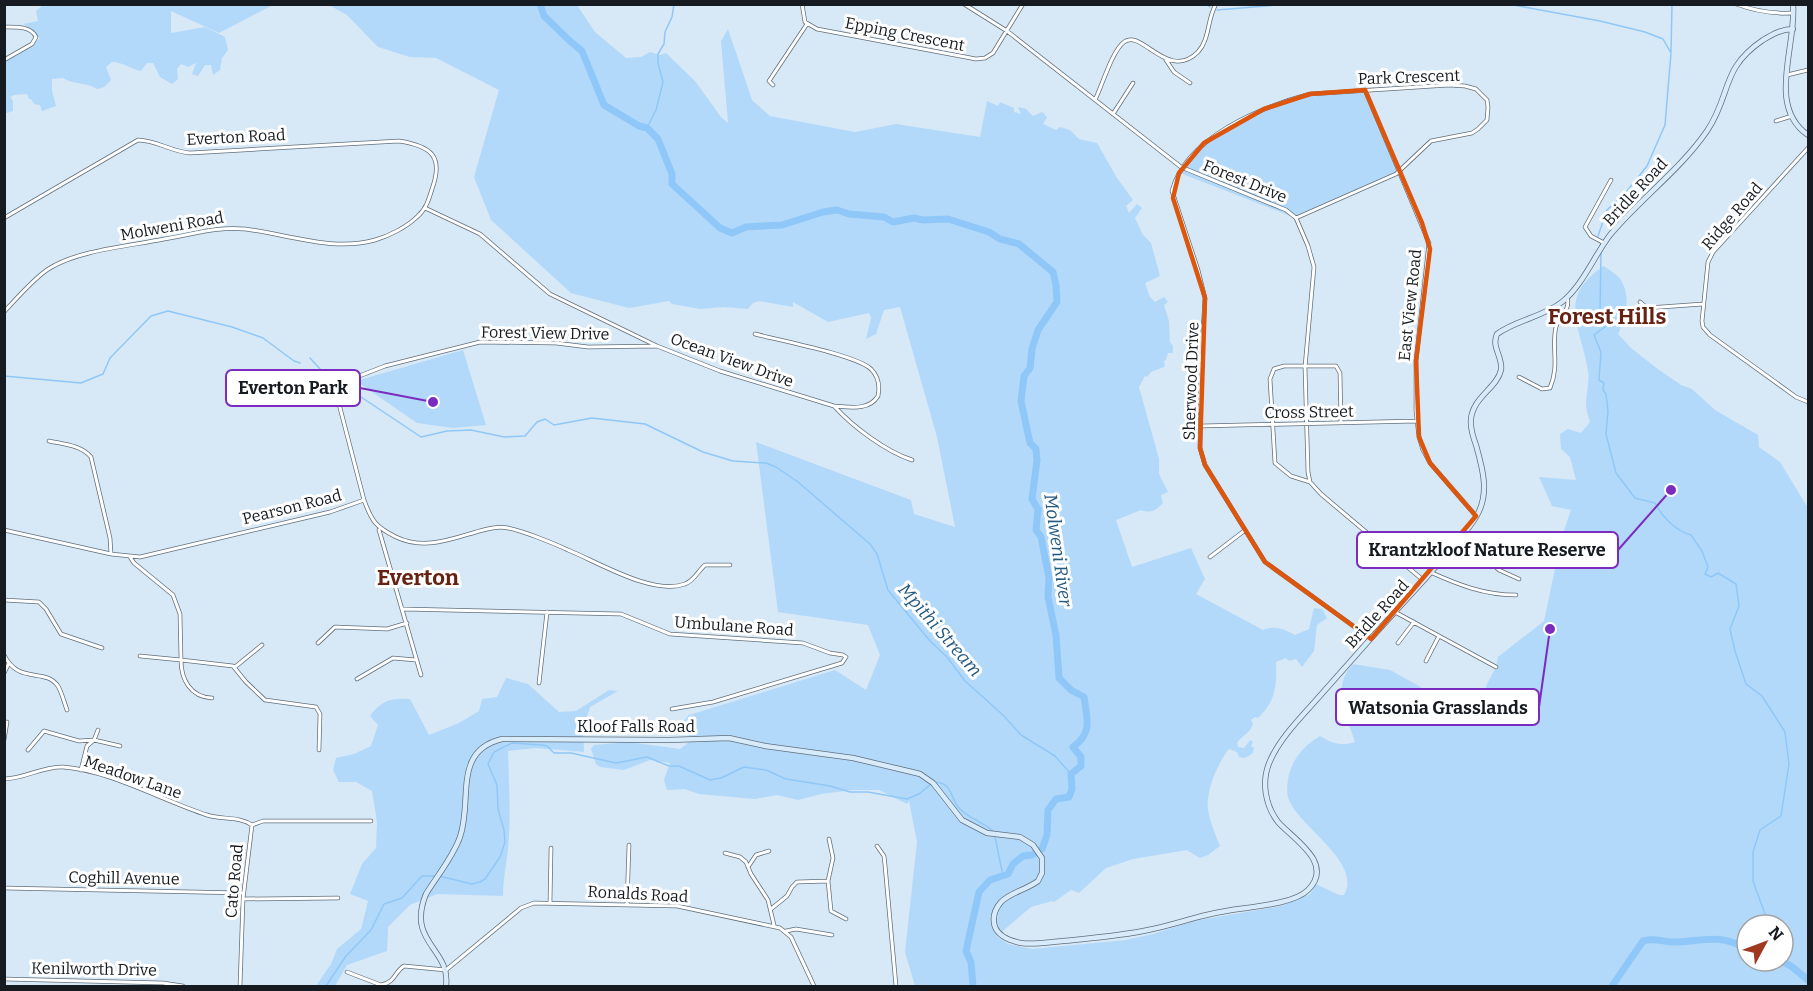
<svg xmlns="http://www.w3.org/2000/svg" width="1813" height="991" font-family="Bitter,serif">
	<rect width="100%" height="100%" fill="#d7e8f6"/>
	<path fill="#b3d9fa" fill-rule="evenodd" d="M43,5h230l-54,28 -48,-22v22l34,-6 20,10 3,13 -6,8 -2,12 -7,5 -2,-10h-6l-7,11 -6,-2 4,-11 -8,4 -7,-3 -4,5 1,10 -6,5 -12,-7 -7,-14h-6l-6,8c-11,-2 -18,-9 -29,-9l-6,5 5,13 -7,7 -7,2c-11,-7 -23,-4 -34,-11l-11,1v12l4,15 -14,5 -2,-6 -6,-1 -3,-5h-2l-2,-5 -13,1 -4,2 3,4v10l-6,2 -2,-1 -1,-53 24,-15 12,-5 -5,-7 -12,-8 15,-3 -2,-10z
		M329,5h248l18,27 31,26 15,-1 9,-5 10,3 6,-2 29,28 26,36 7,6 -7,-82 7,-12 24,71 18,16 85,16 41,-8 84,13 7,-36 11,5 2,-4 14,6v4l7,2 -3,-7 8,2 7,7 9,-4 5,5 -4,7 13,6 4,-3 10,3 9,9 18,4 20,35 16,22 -7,6 3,7 8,-9 5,4 -7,10 8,17 8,8 9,33 -15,7 5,14 5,5 9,-5 4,5 -4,3 5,16 1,21 3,4v7h-5l-2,7 -3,2 2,1 -1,4 -13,5 -4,5 -2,-1 -6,11 20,72v15l9,18 -7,3 2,8c-7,7 -12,11 -22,7l-25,10 16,47 59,-19 14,31 -9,15 67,36c12,-5 21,-1 32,5l14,-6 5,-21 8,1 5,9 -10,7 -3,26 -12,16 -6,-8 -7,2 -3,-3 -10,4c1,23 0,39 -18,56l-3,-1 -4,3 2,4c-3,10 -11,11 -16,19l1,4 6,1 6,-8 3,2 -2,4 3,2 -1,5 -8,5 -6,-1 -2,-5 -8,-3c-11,13 -24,44 -21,61 2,12 7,24 12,36l-12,9 -8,3 -13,-8 -54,9 -27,9 -27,25 -8,-3 -17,12 -2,-1 -21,6 -34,29 11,8 24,5 94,-9 27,-6 41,-13 87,-15 29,-12 6,-10 23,11h5c19,-34 -48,-69 -56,-98 -2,-7 0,-17 1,-23 5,-17 16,-29 31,-38 12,7 21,11 35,6 -8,-26 -25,-54 -2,-78l37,6 29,16 24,19 17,9 18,5 9,-35 9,-17 2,-10 46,-36 18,-85 9,-26 -19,-4 -13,-29 37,3 -6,-23 -9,-8 -1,-15 8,-5 13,4 9,-11c-2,-6 -4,-12 -4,-18 0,-11 4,-23 2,-33 -7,-44 -32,-74 16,-105 5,4 15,9 18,16 9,18 4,35 -4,52l13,14 24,19 26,18 11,4 23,21 43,25 1,12 21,15 28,46v478h-893l-10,-34 12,-110 -8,-41 -2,3 -28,-14h-27l-31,4 -23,6 -21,-5 -22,4 -56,-5 -14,-5 -18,1 -3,-10 6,-17 -20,-3 -26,10 -24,-3 -4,-3 -5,-15 3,-4 34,-3 52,7 8,-6 1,-8 -7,-12 7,-8 146,-45 31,20 14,-35 -12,-30 -90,-13 -22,-170 155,58 3,14 41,13 -18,-90 -37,-130 -16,3 -8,24 -10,5 5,-21 -2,-5 -41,9 -35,-20v5l-34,-6 -6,2 -5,6 -24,-2 -24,2 -28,-5 -3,-3 -40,7 -58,-15 -80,-73 -17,-43 25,-87 -63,-32 -26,-1 -32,-10 -31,-32zM1747,925h36v36h-36z
		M1363,90l35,81 -102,47 -116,-45 20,-27 62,-36 31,-11z
		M463,350l23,75 -33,3 -36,-5 -61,-42z
		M506,678l22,6 31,28 17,-1 33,-21 9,1 -28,16 -7,22 1,23 -48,-4 -28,3c1,32 3,66 0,99 -2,16 -5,30 -5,46l-66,-2 -27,11 -22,22 -1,24 -40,14 -12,21h-19l15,-22 6,-15 24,-20 7,-28 -18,-7 12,-30 14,-16 1,-26 -5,-31 -16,-9h-17l-6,-12 3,-12 18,-4 17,-8 7,-21 -8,-9c12,-16 21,-18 40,-17l19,36 30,-12 20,-12 3,-12 15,-2z"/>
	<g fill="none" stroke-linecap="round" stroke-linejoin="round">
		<path stroke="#8fc8f8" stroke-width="1.5" d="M1206,4l4,3
			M1508,4l92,17 45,11 18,7 8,14 -6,72 -18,41 -20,25 -20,19 -9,26
			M1217,10l72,-6
			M1671,52l1,-48
			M647,128l9,-18 7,-28 -5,-19v-9l6,-10 1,-12 7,-15 2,-13
			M1601,253l-1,57 7,11 -1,5 -12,9 7,17 -2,28 5,3 -1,7 3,4 2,17 -2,23 10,39 19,25 20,5c7,14 21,28 36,32l11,16 6,16 -3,7 6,3 7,-4 18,11 3,22 -9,23 5,22 11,33 16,12 23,36 4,32 -8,52 -21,14 -7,22v29l16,44
			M310,358l11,12 18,11
			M4,376l77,7 22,-9 7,-16 41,-42 17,-5 64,16 31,11 31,23 6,2
			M346,387l75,50 26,-6 24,-1 33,7 21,-1 12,-14 8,-3 9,6 38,-7 53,6 58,28 30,9 33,2 10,4 22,15 72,62 7,10 11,36 42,51 17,16 18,24 38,34 18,20 34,21 16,18
			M935,782c18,1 15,16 24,26 10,11 25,14 35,24
			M995,837l7,34
			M439,876l33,8 8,-2 5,-3 15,-22 5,-15 -1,-12 -6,-21 -1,-24 -9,-21 6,-12 18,-9 30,2 5,1 7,7h17l45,10 31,-6 22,9h10l31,14 11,-2 23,-11 22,3 20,9 44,7 20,6h18l39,7 12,-5 12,-10
			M1783,961v1
			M326,986l20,-30 25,-26 13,-26 18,-6 20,-22h13"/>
		<path stroke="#8fc8f8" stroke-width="7" d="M540,4l4,12 27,26 11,9 22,54 35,21 8,2 11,11 14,35v10l48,44 12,5 14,-6 36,-2 41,-13 14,-2 12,4 35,3 9,5 21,-4 9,2 25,-1 19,6 22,7 11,7 19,5 34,28 3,13 1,17 -19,28 -6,19 -2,19 -6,8 -3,25 9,42 6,6 1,11 -5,39 6,10 -2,21 5,7 8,41 -1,19 8,38 3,43 12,12 13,7c3,21 9,36 -11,50l8,10v9l-10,8 1,15 -3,8 -13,2 -8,11 -1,25 -5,14 -10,6 -9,1 -10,8 -5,10 -18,6 -11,12 -13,59 5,11 2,24
			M1781,961l10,5 17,14
			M1612,986l31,-45c15,-4 21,2 33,1 31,-1 42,-9 71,7"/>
		<defs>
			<path id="street" d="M802,4l3,18 12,7 159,30 9,-1 8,-5 30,-49
				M964,4l43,27 174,136 105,43 10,8 12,28 6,21 -9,100 3,105 2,10 11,12 102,86
				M1736,4c19,7 36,10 56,9
				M4,27c12,0 27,-1 32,10l-4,7 -28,16
				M1166,60l8,12 16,11
				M1787,75l21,-5
				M773,85l-4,-4 38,-57
				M1365,90l64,153 -13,118v50l3,26 4,13 7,13 46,53
				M1095,100c7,-14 17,-49 29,-58 17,-14 44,40 74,10 12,-13 9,-33 18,-48
				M1113,114l20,-31
				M1776,121l16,-5
				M1808,148l-95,104 -5,10 -6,59 1,6 7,8 86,62 12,5
				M425,208l55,26 70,60 107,52 63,25 114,35c16,1 35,5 44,-10 2,-10 0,-20 -7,-27 -15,-14 -93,-29 -116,-35
				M4,218l134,-78c18,0 34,12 52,13l209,-12c32,5 45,15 33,48 -3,10 -6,20 -14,27 -11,11 -29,20 -43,24 -42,12 -88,-6 -130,-11 -28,-3 -54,6 -81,10 -34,7 -85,11 -114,29 -14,8 -34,31 -46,44
				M1296,218l100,-44 35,-33 41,-8 6,-4 9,-9 1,-13 -1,-7 -11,-11 -11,-3 -16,-1 -139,9c-49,13 -124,43 -138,97l26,79 7,28 -4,65 -1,85 5,17 60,97 105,76
				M1604,243l-13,-7 -6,-9 26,-47
				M1640,302l7,6 56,-4
				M1519,377l23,12 8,-1c10,-23 1,-41 6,-61 3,-11 15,-17 11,-29
				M835,407c18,20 52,45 77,53
				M1201,426l216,-5
				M49,441c14,3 32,4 42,16l19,81 1,16
				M1310,482l-19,-6 -16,-13 -5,-84 4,-10 10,-3h52l4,7 1,50
				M364,500l-25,-96 4,-18 6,-6 36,-14 95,-24 76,1 32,4 69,-1
				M4,530l107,24 29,3 190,-45 34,-12c8,22 12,27 32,37 27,13 53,3 80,-5 11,-3 21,-6 32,-4 15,3 45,15 60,22 30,12 85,46 117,34 9,-3 13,-13 20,-19h25
				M379,530l42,145
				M1454,548l32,10 13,12 20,9
				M130,557l4,6 39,32 7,19 1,46 52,6 13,16 19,18 51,7 4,7 -1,36
				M1210,557l34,-26
				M1430,572c29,13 54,23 86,23
				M4,600l35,2 7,7 15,25 41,14
				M403,609l218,5 49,20 133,9 27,10 13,2 3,2 -4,6 -129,39 -41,7
				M1395,612l101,55
				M318,643l17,-16 52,2 20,-6
				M1398,643l16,-21
				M4,655c15,30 40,12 54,31 4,7 6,16 9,24
				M140,656l41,4c0,19 9,37 31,38
				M1426,661l13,-25
				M235,667l27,-22
				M4,673l5,-10
				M357,679l36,-21 23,2
				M539,683l8,-71
				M4,740l3,-18
				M28,750l16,-19 35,10 15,-1 26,6
				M81,770l6,-24 7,-6 4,-10
				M4,779c20,0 39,-13 59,-12 46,3 100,34 144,48 15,5 32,1 45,10
				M829,839l4,19 -5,23 3,30 15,8
				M877,846l7,10 1,9 11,121
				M725,853l15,4 6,5 5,12 17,26 6,25
				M748,867l8,-12 13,-4
				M4,888l239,5
				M243,899l95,-1
				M550,903l1,-55
				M627,904l2,-59
				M771,909l16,-13 5,-9 5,-5 31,-1
				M786,931l10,-2 36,6
				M347,972l34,13c15,-3 13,-13 23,-19l42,4 75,-62 13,-5 143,3 103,22 11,9 23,49
				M4,979l159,4 20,3
				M240,986l3,-87 9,-74 11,-4h108"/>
			<path id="secondary" d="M1793,4c4,42 -27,102 15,131
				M446,986c5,-38 -40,-43 -20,-92 11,-18 27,-37 34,-57 13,-37 -8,-86 42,-98l167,1 60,-2 36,8 88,12 59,14 8,2 13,9 29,37 25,13 33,4 13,8 9,13v15l-4,8c-12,9 -27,11 -37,21 -6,7 -9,16 -6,25 4,10 16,14 26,16 14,2 28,-1 42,-2 29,-3 57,-5 85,-11 26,-5 51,-15 78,-19 20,-4 67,-6 82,-21 27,-27 -15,-51 -30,-68 -13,-17 -17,-41 -8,-61 10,-23 31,-44 48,-63 35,-40 71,-80 107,-119 17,-20 37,-39 51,-62 14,-23 7,-47 0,-72 -3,-8 -6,-17 -5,-26 2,-22 26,-31 30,-49 2,-13 -10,-23 -4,-36 19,-14 46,-17 65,-32 21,-17 32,-46 48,-67 30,-36 70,-65 97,-104 25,-37 13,-62 56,-91 10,-6 19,-11 30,-11"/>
		</defs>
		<use href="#street" stroke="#616f7b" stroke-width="4.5"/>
		<use href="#secondary" stroke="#616f7b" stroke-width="6"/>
		<use href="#street" stroke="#fff" stroke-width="3"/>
		<use href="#secondary" stroke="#d7ebfb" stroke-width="4.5"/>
	</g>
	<path fill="none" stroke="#dd560d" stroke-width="4.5" stroke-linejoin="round" d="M1365,90l57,133 8,26 -14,112 3,76 11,26 46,53 -105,123 -106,-77 -60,-97 -5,-17 5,-150 -32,-100 6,-25 25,-30 60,-34 46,-15z"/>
	<g text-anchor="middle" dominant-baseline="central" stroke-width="6" stroke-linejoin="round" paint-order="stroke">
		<g font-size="16" fill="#151b20" stroke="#fff">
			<text transform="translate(905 34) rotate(11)">Epping Crescent</text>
			<text transform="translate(1409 77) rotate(-2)">Park Crescent</text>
			<text transform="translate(236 137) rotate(-3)">Everton Road</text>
			<text transform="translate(1245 181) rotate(22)">Forest Drive</text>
			<text transform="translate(1635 192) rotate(-47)">Bridle Road</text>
			<text transform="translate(1732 216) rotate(-49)">Ridge Road</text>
			<text transform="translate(172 226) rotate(-10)">Molweni Road</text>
			<text transform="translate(1410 305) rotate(-84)">East View Road</text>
			<text transform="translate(545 333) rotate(1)">Forest View Drive</text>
			<text transform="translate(732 360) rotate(20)">Ocean View Drive</text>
			<text transform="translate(1191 381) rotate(-88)">Sherwood Drive</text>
			<text transform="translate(1309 412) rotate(-1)">Cross Street</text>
			<text transform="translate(292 507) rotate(-14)">Pearson Road</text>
			<text transform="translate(1377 614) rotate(-48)">Bridle Road</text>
			<text transform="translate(734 626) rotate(4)">Umbulane Road</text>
			<text x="636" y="726">Kloof Falls Road</text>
			<text transform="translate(133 777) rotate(19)">Meadow Lane</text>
			<text transform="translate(124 878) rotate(1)">Coghill Avenue</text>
			<text transform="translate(234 881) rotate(-85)">Cato Road</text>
			<text transform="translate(638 894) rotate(3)">Ronalds Road</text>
			<text transform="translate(94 969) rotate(1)">Kenilworth Drive</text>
		</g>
		<g font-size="18" font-style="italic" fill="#245980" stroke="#fff">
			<text transform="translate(1058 550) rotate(82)">Molweni River</text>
			<text transform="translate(940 630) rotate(49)">Mpithi Stream</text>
		</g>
		<g font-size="22" font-weight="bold" fill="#652213" stroke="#fff">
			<text x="1607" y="316">Forest Hills</text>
			<text x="418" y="577">Everton</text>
		</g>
	</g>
	<path fill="none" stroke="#7b2cbf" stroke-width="2" d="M433 402L360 388M1671 490L1618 550M1550 629L1539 707"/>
	<g fill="#7b2cbf" stroke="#fff" stroke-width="2">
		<circle cx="433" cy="402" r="6"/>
		<circle cx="1671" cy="490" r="6"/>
		<circle cx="1550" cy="629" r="6"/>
	</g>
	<g fill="#fff" stroke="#7b2cbf" stroke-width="2">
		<rect x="226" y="370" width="134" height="36" rx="6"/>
		<rect x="1357" y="532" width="261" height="36" rx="6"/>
		<rect x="1336" y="689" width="203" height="36" rx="6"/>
	</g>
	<g font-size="18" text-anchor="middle" font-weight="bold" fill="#151b20">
		<text x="293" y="394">Everton Park</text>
		<text x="1487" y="556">Krantzkloof Nature Reserve</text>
		<text x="1438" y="714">Watsonia Grasslands</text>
	</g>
	<rect width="1813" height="991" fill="none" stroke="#151b20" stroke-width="12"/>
	<g transform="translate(1765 943) rotate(49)"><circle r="28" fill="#ffffff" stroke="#a1a4a6" stroke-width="1.5"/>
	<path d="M0-4.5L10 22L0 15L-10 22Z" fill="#a03820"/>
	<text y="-9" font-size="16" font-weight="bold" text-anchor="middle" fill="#151b20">N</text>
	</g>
</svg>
